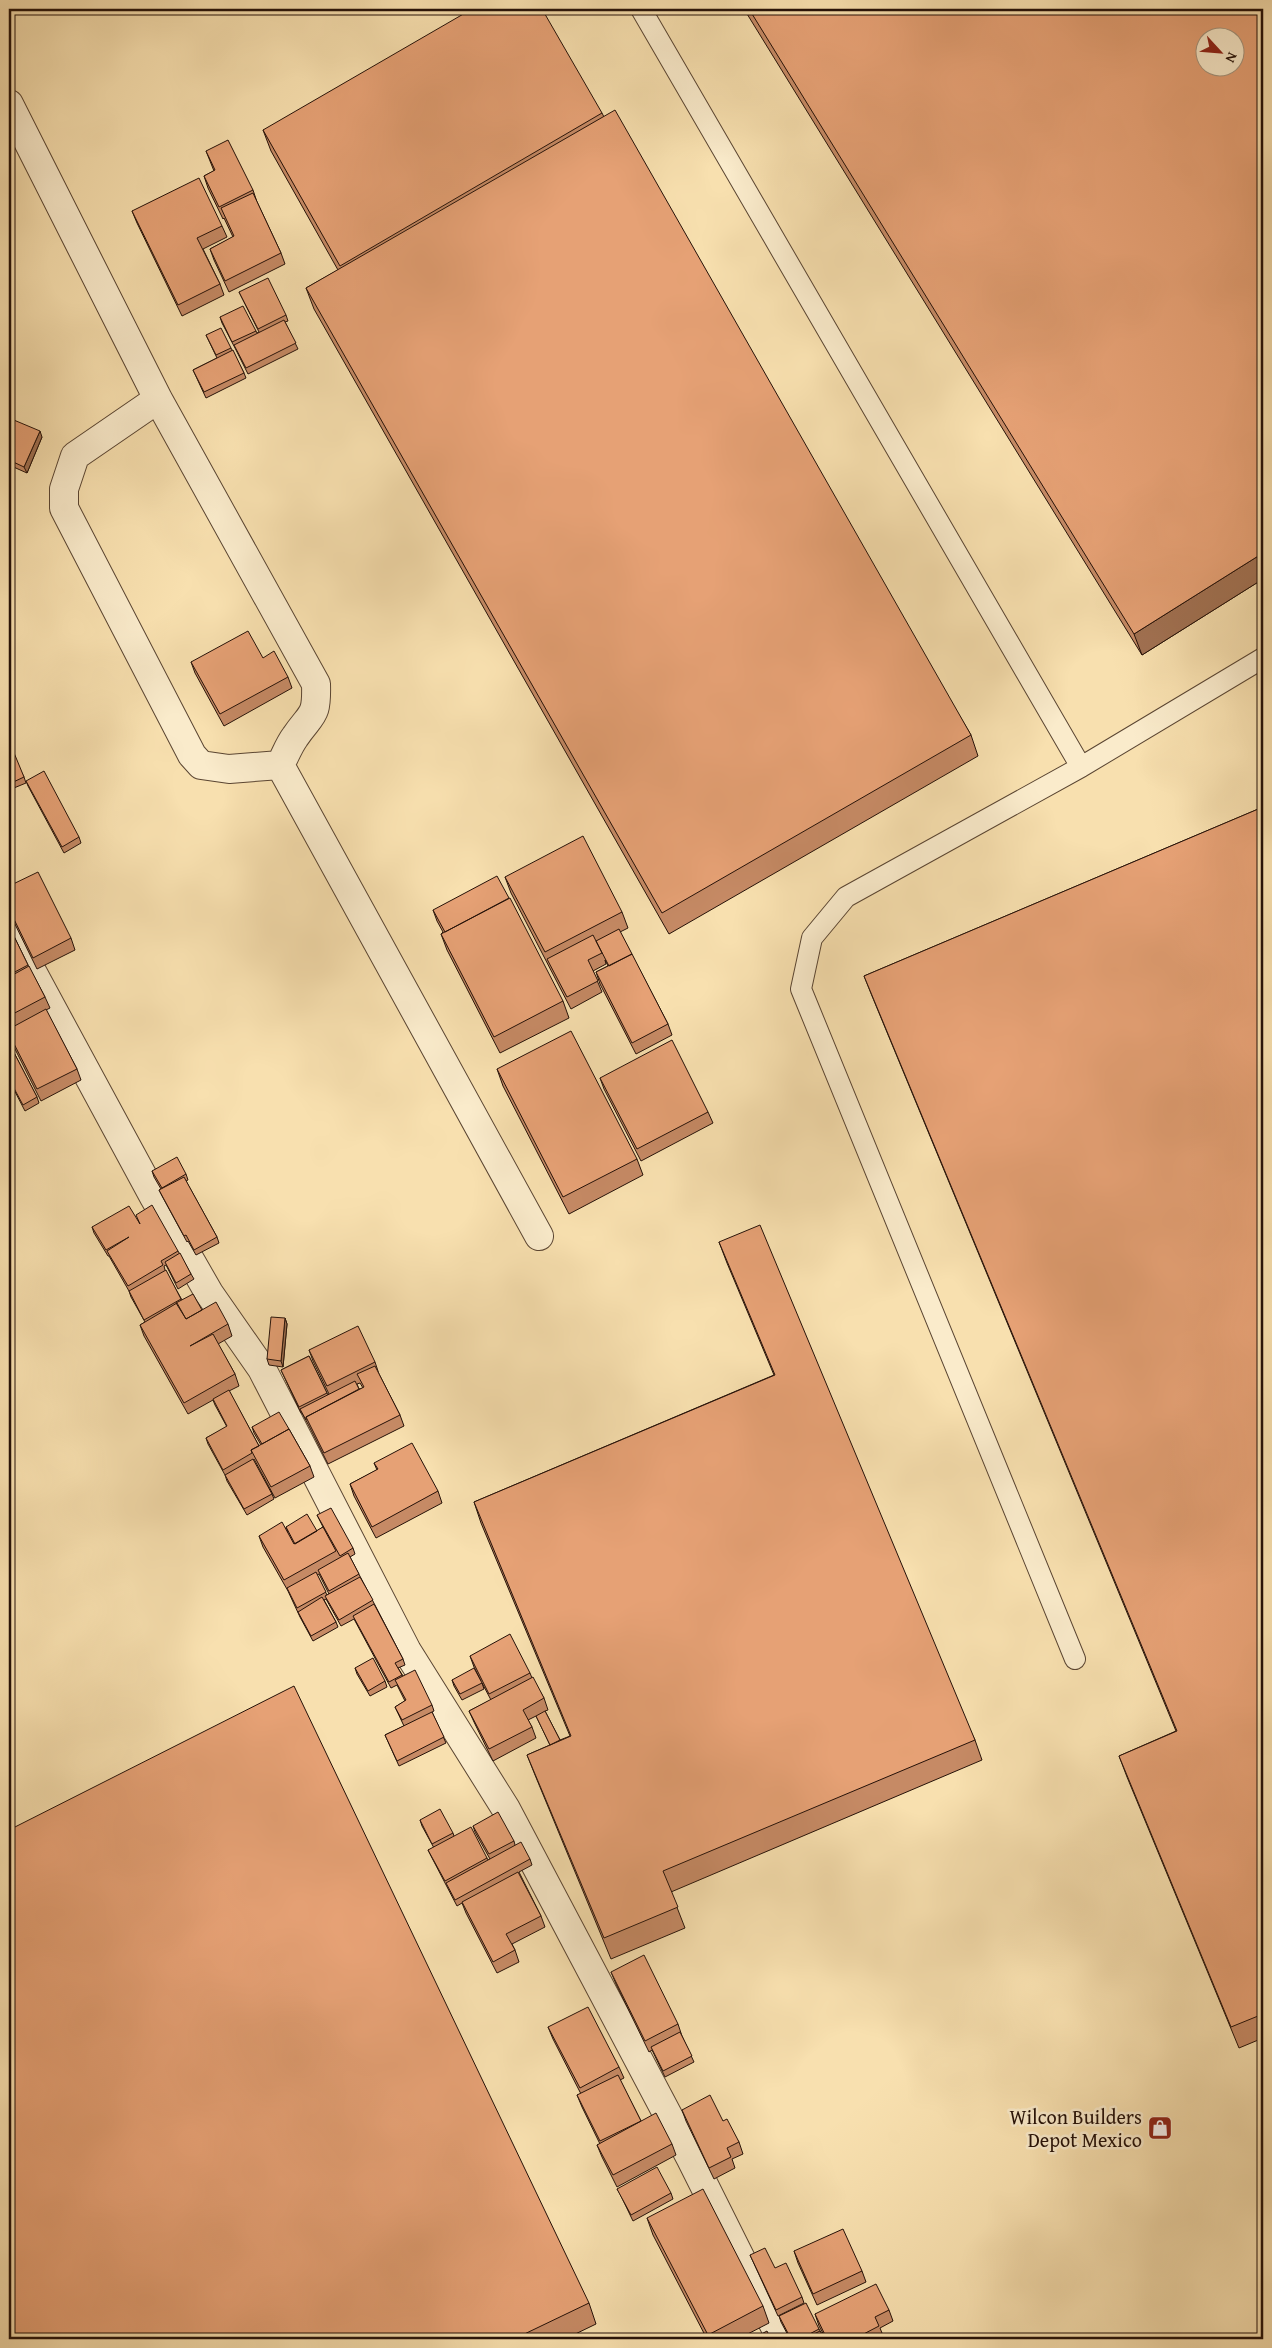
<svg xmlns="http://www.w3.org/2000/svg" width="1272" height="2348" font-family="'Gentium Book Plus',serif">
	<rect width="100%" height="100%" fill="#f8e0af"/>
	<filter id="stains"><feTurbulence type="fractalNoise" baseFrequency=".004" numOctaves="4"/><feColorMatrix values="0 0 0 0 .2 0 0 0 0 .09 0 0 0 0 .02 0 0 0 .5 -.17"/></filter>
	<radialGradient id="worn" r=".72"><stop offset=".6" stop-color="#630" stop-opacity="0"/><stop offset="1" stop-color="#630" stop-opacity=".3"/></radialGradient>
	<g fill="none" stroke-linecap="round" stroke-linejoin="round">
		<defs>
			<path id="service" d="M641,9l440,758
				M1075,1659l-274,-670 11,-51 34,-41 235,-130 182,-109"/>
			<path id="minor" d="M9,104l149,295 158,285c1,34 -4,28 -21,53 -6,8 -10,19 -15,28
				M158,399l-83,57 -11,33v19l128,247 9,10 28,4 51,-4
				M280,765l259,471
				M9,929l145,268 55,96 53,76 145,282 99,158 185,350 90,180"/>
		</defs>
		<use href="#service" stroke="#5a4532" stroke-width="22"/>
		<use href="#minor" stroke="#5a4532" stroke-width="30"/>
		<use href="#service" stroke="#faebcb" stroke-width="20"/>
		<use href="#minor" stroke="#faebcb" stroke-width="28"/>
	</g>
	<path fill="#c68a65" stroke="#251108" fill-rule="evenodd" d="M744,9h519v570l-121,76z
		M602,113l2,4 367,618 7,21 -309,178 -355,-625 -8,-21 32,-18 -67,-119 -8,-21z
		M206,151l47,39 4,12 24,51 4,11 -56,28 -15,-32 -4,-11 23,-12 -9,-19 -1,1 -15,-31 -4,-12 10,-5z
		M132,211l90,15 5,11 -24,12 17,35 4,11 -42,21 -45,-93z
		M239,292l47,23 2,6 -3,1 13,27 -50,25 -13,-26 -13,-25 -2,-6 36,14 1,2 2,-1z
		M206,335l25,13 13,25 2,5 -40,20 -13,-28 24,-12z
		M9,418l33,19 -15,36 -18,-8z
		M263,658l25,19 4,11 -68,38 -29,-53 -4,-11z
		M9,749l15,28 2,6 -17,7z
		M26,781l53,56 2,6 -17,10 -36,-67z
		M1263,807v1231l-24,10 -112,-271 -8,-21 57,-25 -304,-735 -8,-20z
		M505,877l117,35 6,16 -8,4 48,92 4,11 -36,19 -36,-70 -4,-12 12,-6 -3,-6 1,4 -13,7 9,21 -31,17 -60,-116z
		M9,886l62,52 4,12 -38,19 -28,-57z
		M433,910l130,91 6,17 -69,35 -53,-103 -6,-16 2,-2 -6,-11z
		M9,926l20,41 16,30 5,11 -4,2 31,59 4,11 -40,21 -30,-60 -2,-5z
		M9,1043l28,54 2,6 -14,8 -16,-31z
		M497,1069l140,90 6,16 -74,39 -66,-128z
		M600,1078l108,34 5,11 -72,38 -37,-72z
		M152,1171l34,3 2,6 -2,1 31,56 2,6 -23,12 -8,-14 -1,1 -25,-46 -3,-6 2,-1 -7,-12z
		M138,1220l40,31 13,23 3,5 -16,10 -12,-24 -2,1 1,4 17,30 20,10 26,14 4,12 -14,8 17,30 4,12 -10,5 30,55 2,-1 -7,-12 -2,-6 37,2 21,37 4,11 -39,21 -21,-39 -1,1 19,34 2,5 -27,16 -20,-34 -2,-6 -17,-31 -2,-6 21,-11 -12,-22 -2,-5 -25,14 -44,-78 -4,-11 5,-3 -14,-25 -2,-6 -20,-35h-1l-14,-23 -2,-6z
		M719,1242l256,498 7,20 -311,132 14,36 -74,31 -76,-184 -8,-20 23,-10 -14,-29 -8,4 4,7 4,11 -43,23 -19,-39 -5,-11 22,-11 -9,-17 2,6 -22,11 -8,-14 -2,-6 29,1 -7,-14 -4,-11 60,17 2,5 12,20 4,12 -3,1 15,29 10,-4 -89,-213 -7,-21 300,-127 -47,-112z
		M285,1318l2,6 -4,43 -14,-2 -2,-6z
		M309,1350l66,12 4,12 21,41 4,11 -76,38 -19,-38 -7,-13h-1l-20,-43 28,-14 19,39 1,-1 -16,-33zM360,1383l3,5 -4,1 -2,-5z
		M374,1463l64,28 4,12 -66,35 -22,-42 -4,-12 27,-14z
		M317,1515l36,33 2,6 -5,3 53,102 2,6 -7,3 5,8 29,29 2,6 -2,1 14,31 -47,23 -14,-31 19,-9 -9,-19 10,-6 -8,-16 -6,3 -37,-69 -13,7 -15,-27 -2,1 12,22 2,5 -25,14 -13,-24 -12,-26 -25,-44 -4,-11 29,-4 -2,-5 31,4 6,-4zM319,1574l10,20 -2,1 -10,-20z
		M355,1668l30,13 2,6 -17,9 -13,-22z
		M420,1820l33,13 1,3 33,22 1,2 2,-1 -15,-27 -2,-6 41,15 1,4 15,14 2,6 -13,7 22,44 4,11 -33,17 3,6 4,12 -22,11 -31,-60 -4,-10 -5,3 -26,-50 -3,-6 6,-2 -12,-22z
		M611,1972l67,52 4,12 12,26 -29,15 -13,-27 -3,2 -33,-68z
		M548,2027l71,40 5,11 -4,2 21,41 31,23 4,11 -59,32 -15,-30 -5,-12 3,-1 -18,-37 -5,-12 4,-1 -28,-55z
		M682,2110l41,11 16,21 4,12 -11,5 3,9 -21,11 -28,-58z
		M617,2189l54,4 2,6 -40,22 -13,-27z
		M647,2218l116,88 6,17 -31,16h-31l-54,-104z
		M794,2251l68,20 4,11 -49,23 -19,-42z
		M750,2255l52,42 2,6 -26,13z
		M589,2303l7,21 -31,15h-556z
		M889,2310l4,11 -13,7 4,10 -4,1h-54l-7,-13 -4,-12z
		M779,2316l40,13 6,10h-35l-9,-17z"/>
	<path fill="#a17152" stroke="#251108" d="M40,431l2,6 -15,36 -3,-6z
		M1263,553v26l-121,76 -8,-21z
		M285,1318l2,6 -4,43 -2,-6z"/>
	<path fill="#e6a175" stroke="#251108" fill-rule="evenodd" d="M472,9h70l60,104 -262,153 -77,-136z
		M749,9h514v544l-129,81zM1204,38h30v30h-30z
		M615,110l356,625 -309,178 -356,-625z
		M228,140l25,50 -34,17 -15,-31 11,-6 -9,-19z
		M199,178l23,48 -25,12 23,46 -42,21 -46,-94z
		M253,193l28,60 -56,28 -15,-32 24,-13 -13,-28z
		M268,278l18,37 -28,14 -19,-37z
		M243,306l13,25 -24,11 -12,-25z
		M284,320l12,23 -50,25 -12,-23z
		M221,328l10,20 -15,7 -10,-20z
		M233,350l11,23 -40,19 -11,-22z
		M9,418l31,13 -16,36 -15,-7z
		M248,631l15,27 11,-7 14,26 -68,37 -29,-52z
		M12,748l12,29 -15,7v-35z
		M44,771l35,66 -17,10 -36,-66z
		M1263,807v1207l-32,13 -112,-271 58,-25 -313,-755z
		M583,836l39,76 -77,40 -40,-75z
		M38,872l33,66 -38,20 -24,-49v-23z
		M497,876l12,22 -64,34 -12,-22z
		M510,898l53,103 -69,36 -53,-103z
		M9,926l19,39 -19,10z
		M619,929l13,25 -23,12 -13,-25z
		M593,935l9,18 -14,7 10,21 -31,16 -20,-38z
		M632,954l36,70 -36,19 -36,-71z
		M29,966l16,31 -36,19v-39z
		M46,1009l31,60 -40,20 -28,-55v-5z
		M571,1031l66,128 -74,38 -66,-128z
		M672,1040l36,72 -71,37 -37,-71z
		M9,1043l28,54 -14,8 -14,-26z
		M177,1157l9,17 -24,14 -10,-17z
		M184,1177l33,60 -23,13 -8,-15 -2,1 -25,-46z
		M152,1205l26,46 -17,10 2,4 -35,21 -21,-35 22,-14 -23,13 -14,-23 37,-21 11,18 -4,-9z
		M760,1225l215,515 -312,131 15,36 -74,31 -77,-183 44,-19 -97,-234 301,-127 -56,-133z
		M180,1253l11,21 -15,9 -11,-21z
		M166,1270l15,29 -37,21 -15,-29z
		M193,1294l9,16 -16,9 -10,-16z
		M216,1302l12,22 -38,22 23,-12 22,40 -51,29 -44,-78 37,-22 9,16z
		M271,1317l14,1 -4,43 -14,-2z
		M358,1326l17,36 -48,24 -18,-36z
		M309,1356l18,37 -28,14 -18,-37z
		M375,1366l25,49 -76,38 -18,-36 58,-30 -7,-13z
		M355,1381l4,8 -53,28v3l-6,-11z
		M229,1390l30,56 -8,4 1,3 -29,17 -17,-32 21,-12 -14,-27z
		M279,1412l10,17 -27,15 -10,-17z
		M289,1429l21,37 -39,21 -20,-37z
		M412,1443l26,48 -66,36 -22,-43 28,-15 -4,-6z
		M253,1459l19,35 -28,15 -19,-34z
		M331,1508l22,40 -13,8 -23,-41z
		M307,1514l10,17 -22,13 -9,-17z
		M282,1522l12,22 29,-17 13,24 -52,29 -25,-44z
		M348,1553l11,21 -30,17 -11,-21z
		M316,1572l10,20 -29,16 -10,-20z
		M360,1577l13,23 -34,20 -14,-24z
		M322,1597l14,25 -25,14 -13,-24z
		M374,1604l29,55 -8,4 7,12 -13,7 -36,-66z
		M510,1634l20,39 -41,21 -19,-38z
		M373,1658l12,23 -17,10 -13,-23z
		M474,1668l8,15 -22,11 -8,-14z
		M415,1670l17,35 -30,15 -7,-13 11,-7 -11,-20z
		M533,1677l11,21 -21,12 9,17 -43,22 -20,-38z
		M294,1686l295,617 -75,36h-505v-509z
		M545,1711l15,29 -10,5 -14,-29z
		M432,1712l12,25 -47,24 -12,-26z
		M440,1809l13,24 -21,11 -12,-24z
		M498,1812l16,29 -25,13 -16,-28z
		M471,1827l16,31 -42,23 -17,-31z
		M521,1842l9,17 -75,41 -9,-17z
		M518,1872l23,44 -35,18 9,16 -22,12 -31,-60z
		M644,1955l34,69 -33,17 -34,-69z
		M588,2007l31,60 -39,21 -32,-61z
		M680,2032l12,24 -29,15 -12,-24z
		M618,2075l23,46 -41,20 -23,-46z
		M710,2095l13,26 4,-2 12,23 -12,6 4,9 -22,11 -27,-58z
		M656,2113l16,31 -59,31 -16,-30z
		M657,2167l14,26 -40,22 -14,-26z
		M703,2189l60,117 -55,29 -61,-117z
		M843,2229l19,42 -49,23 -19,-43z
		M765,2248l10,20 11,-5 16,34 -26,13 -26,-55z
		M876,2284l13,26 -14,7 4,9 -25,13h-27l-12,-25z
		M806,2303l13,26 -19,10h-9l-12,-23z
		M767,2331l4,8h-19z
		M820,2331l5,8h-21z"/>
	<defs>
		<symbol id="shop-square" viewBox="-11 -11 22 22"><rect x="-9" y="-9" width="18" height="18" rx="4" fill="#8f2418" stroke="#faebcb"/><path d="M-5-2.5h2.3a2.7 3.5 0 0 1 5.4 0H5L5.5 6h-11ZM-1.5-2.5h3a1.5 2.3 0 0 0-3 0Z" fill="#fff"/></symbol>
	</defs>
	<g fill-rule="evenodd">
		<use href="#shop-square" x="1146" y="2114" width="28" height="28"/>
	</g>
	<g text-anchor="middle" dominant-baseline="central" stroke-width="5" stroke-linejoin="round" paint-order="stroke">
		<g font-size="20" fill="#251108" stroke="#faebcb" text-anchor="end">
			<text x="1142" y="2116">Wilcon Builders<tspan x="1142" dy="23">Depot Mexico</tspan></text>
		</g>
	</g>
	<rect width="1272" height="2348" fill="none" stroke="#f8e0af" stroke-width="30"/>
	<rect x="10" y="10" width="1252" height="2328" fill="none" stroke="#251108" stroke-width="2.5"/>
	<rect x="15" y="15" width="1242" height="2318" fill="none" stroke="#251108"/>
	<g transform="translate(1220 52) rotate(116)"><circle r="24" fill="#faebcb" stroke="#a5947d"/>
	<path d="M0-4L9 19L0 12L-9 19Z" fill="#8f2418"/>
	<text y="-8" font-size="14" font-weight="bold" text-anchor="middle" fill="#251108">N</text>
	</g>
	<rect width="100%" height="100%" filter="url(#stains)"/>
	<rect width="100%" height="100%" fill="url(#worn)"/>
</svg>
